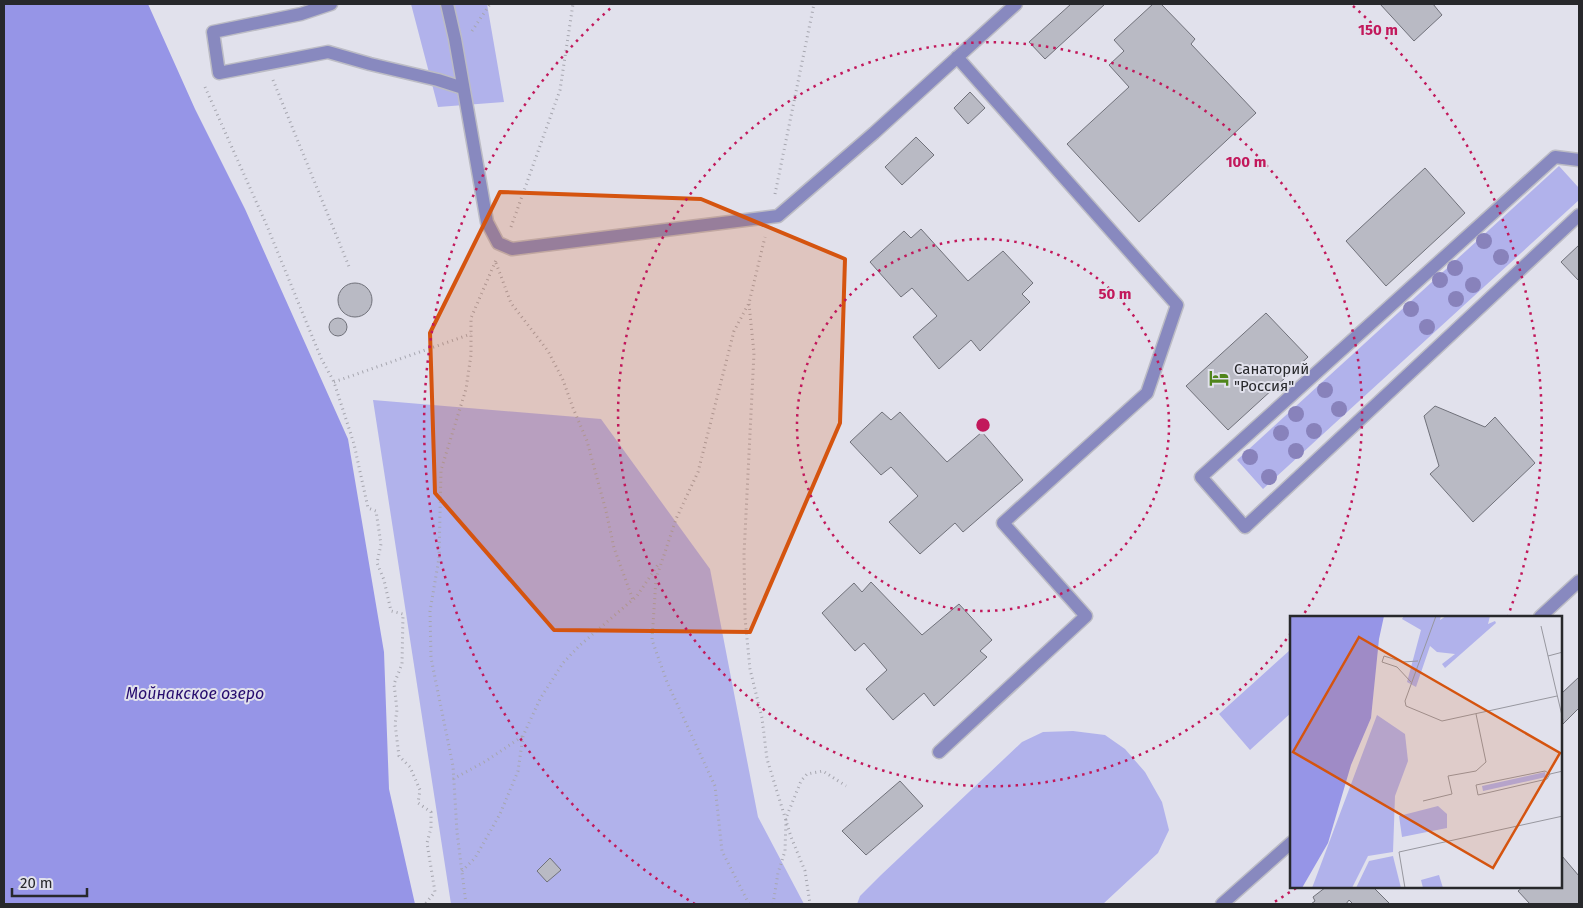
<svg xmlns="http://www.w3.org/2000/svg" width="1583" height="908" font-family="'Fira Sans',sans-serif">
	<rect width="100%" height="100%" fill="#e1e1ec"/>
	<path fill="#b1b2eb" d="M411,4h76l17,98 -66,5z
		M1559,166l20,22v12l-316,289 -26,-29z
		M373,400l228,19 109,150 48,248 46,87h-353z
		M1290,650l2,2v60l-42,38 -31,-36z
		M1073,731l32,4 20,14 20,23 17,30 7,28 -11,23 -55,51h-246l3,-8 21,-21 141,-133 21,-10z"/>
	<path fill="#9695e7" d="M4,4h144l47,105 50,100 103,230 36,213 5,137 26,115h-411z"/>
	<path fill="#b9bac4" stroke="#70717a" d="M1071,4h34l-60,55 -16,-17z
		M1153,4h8l34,35 -4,5 65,69 -117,109 -72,-78 62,-57 -20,-22 15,-14 -10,-11z
		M1380,4h53l9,11 -28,26z
		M970,92l15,16 -17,16 -14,-16z
		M916,137l18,18 -32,30 -17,-18z
		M1425,168l40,45 -79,73 -40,-45z
		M921,229l47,52 35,-30 30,32 -11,11 8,8 -50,49 -9,-11 -32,29 -26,-32 24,-21 -25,-28 -11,9 -31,-35 34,-31 7,7z
		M1579,245v36l-18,-19z
		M338 300a17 17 0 1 1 34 0a17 17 0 1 1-34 0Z
		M1266,313l42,44 -80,73 -42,-44z
		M329 327a9 9 0 1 1 18 0a9 9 0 1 1-18 0Z
		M1435,406l50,21 10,-10 40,46 -62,59 -43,-48 9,-8 -15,-50z
		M882,412l9,8 9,-8 47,50 35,-30 41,48 -60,52 -8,-9 -35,31 -31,-32 29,-26 -27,-29 -10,8 -31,-33z
		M871,582l51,53 37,-31 33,36 -12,11 7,6 -53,49 -10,-13 -31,27 -27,-31 21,-19 -23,-27 -9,8 -33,-38 32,-30 8,9z
		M1579,677v31l-17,17v-32z
		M900,781l23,25 -57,49 -24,-24z
		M1562,856l17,20v28h-49l-12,-13 5,-4h39z
		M550,858l11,12 -14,12 -10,-11z
		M1326,887h47l17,17h-37l-4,-4 -3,4h-35l4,-3 -2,-4z"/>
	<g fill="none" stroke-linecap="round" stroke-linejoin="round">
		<defs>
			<path id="minor" d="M331,4l-30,10 -88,18 6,41 109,-21 42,12 68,16 25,8
				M447,4l8,35 32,183 11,21 14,6 266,-33 96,-83 142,-129
				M1579,160l-24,-3 -354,320 44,50 334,-312
				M1540,617l39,-36
				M939,752l147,-136 -83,-93 144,-130 30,-88 -220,-248
				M1222,904l70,-62"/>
		</defs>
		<use href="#minor" stroke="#bcbcc5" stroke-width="15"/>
		<path stroke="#a6a6af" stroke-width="3" stroke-dasharray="1 4" stroke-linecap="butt" d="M472,31l18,-27
			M273,80l77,189
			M205,87l62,139 54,132 13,24 20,62 14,64 8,3 5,33 -4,19 7,17 7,31 12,3 -1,50 -8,20 3,26 -2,14 4,32 11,11 10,23 -2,13 13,9v16l-4,15 8,49 -10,12
			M775,194l39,-190
			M511,227l49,-137 13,-86
			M496,263l15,40 37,48 15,29 10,28 14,33 19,70 8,37 19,52
			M749,304l5,49 -10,201 1,64 5,51 12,49 5,41 24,78 14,34 5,33
			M334,382l137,-48
			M453,779l33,-18 37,-25
			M462,871l13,-13 25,-44 18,-43 5,-35 17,-37 23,-36 16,-17 58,-50 22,-33
			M466,904l-9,-72 -4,-66 -22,-108 -1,-47 9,-53 2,-88 25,-81 5,-34v-37l25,-58
			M749,904l-27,-53 -7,-65 -48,-104 -15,-42 4,-61 20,-60 22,-47 36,-141 15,-28 16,-66
			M773,904l5,-31 7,-22 1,-33 15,-37 6,-7 16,-3 23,15"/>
		<use href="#minor" stroke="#8889bf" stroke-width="12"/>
	</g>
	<g fill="#8882bb">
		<circle cx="1484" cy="241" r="8"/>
		<circle cx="1501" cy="257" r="8"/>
		<circle cx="1455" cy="268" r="8"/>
		<circle cx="1440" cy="280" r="8"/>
		<circle cx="1473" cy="285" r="8"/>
		<circle cx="1456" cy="299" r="8"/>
		<circle cx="1411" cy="309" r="8"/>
		<circle cx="1427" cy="327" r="8"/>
		<circle cx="1325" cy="390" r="8"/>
		<circle cx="1339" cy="409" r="8"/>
		<circle cx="1296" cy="414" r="8"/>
		<circle cx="1314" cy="431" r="8"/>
		<circle cx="1281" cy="433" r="8"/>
		<circle cx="1296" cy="451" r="8"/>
		<circle cx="1250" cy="457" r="8"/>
		<circle cx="1269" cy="477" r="8"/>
	</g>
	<path fill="#d5540f" fill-opacity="0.2" stroke="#d5540f" stroke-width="4" stroke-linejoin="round" d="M500,192l201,7 144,60 -5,164 -90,209 -196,-2 -119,-137 -5,-160z"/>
	<g fill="none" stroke="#c2185b" stroke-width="2.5" stroke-dasharray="2.5 5">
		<circle cx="983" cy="425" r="186"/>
		<path d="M1291 633A372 372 0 1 1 1302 617"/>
		<path d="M1296 888A559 559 0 0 1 1271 904M695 904A559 559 0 0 1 613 6M1353 6A559 559 0 0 1 1508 616"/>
	</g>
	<defs>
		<symbol id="hotel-bare" viewBox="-9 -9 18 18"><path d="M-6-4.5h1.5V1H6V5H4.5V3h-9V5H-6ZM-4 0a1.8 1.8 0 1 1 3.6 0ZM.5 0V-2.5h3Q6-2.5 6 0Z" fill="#50851c" stroke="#e1e1ec" stroke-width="2.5" paint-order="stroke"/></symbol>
	</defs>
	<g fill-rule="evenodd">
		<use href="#hotel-bare" x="1205" y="364" width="28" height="28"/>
	</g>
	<g text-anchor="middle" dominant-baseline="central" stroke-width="4" stroke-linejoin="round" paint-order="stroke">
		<g font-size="15" fill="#27282b" stroke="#e1e1ec" text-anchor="start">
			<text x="1234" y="369">Санаторий<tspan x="1234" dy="17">"Россия"</tspan></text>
		</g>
		<g font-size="16" font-style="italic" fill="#260c6e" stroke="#e1e1ec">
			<text x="195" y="693">Мойнакское озеро</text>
		</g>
	</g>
	<g transform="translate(1290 616)">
		<rect width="272" height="272" fill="#e1e1ec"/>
		<path d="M114,0h37l-1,4 6,-4h44l-2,8 7,-3 1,2 -51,45 -3,-4 13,-10 -18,-2 -7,-6 -14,41 -9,-5 14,-52 -19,-11zM87,99l28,19 3,27 -13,35 -2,56 -25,4 -16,32h-40zM255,156l1,5 -63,14 -1,-5zM148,190l9,8v14l-45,9 -3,-21zM103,240l8,32h-45l13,-27zM149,259l4,13h-20l-2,-8z" fill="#b1b2eb"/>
		<path d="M0,0h94l-5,23 -8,79 -20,47 -23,78 -26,45h-12z" fill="#9695e7"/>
		<path fill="none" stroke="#97979f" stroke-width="1" d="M146,0l-31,85 1,5 36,15 115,-25M251,10l22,94M258,40l15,-4M121,66l-14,-15 -15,-5 2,-6 19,6 15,-1M260,158l-5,-3 -69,14 2,10 69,-16 3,-5 13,-3M133,185l29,-7 -4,-18 28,-5 10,-9 -10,-48M115,272l-6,-36 164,-36"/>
		<path fill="#d5540f" fill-opacity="0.15" stroke="#d5540f" stroke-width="2.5" d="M69,21l201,116 -67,115 -200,-116z"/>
		<rect width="272" height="272" fill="none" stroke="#27282b" stroke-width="2.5"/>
	</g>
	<circle cx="983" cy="425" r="8" fill="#c2185b" stroke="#e1e1ec" stroke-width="2.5"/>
	<g font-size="15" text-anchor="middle" font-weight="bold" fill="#c2185b" stroke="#e1e1ec" stroke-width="4" stroke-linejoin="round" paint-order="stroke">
		<text x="1378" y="35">150 m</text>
		<text x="1246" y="167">100 m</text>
		<text x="1115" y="299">50 m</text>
	</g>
	<rect width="1583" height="908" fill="none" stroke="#27282b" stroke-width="10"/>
	<path d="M12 888v8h75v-8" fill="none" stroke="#27282b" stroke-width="2.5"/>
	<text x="20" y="888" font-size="15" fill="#27282b" stroke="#e1e1ec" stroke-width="4" paint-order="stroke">20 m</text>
</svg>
